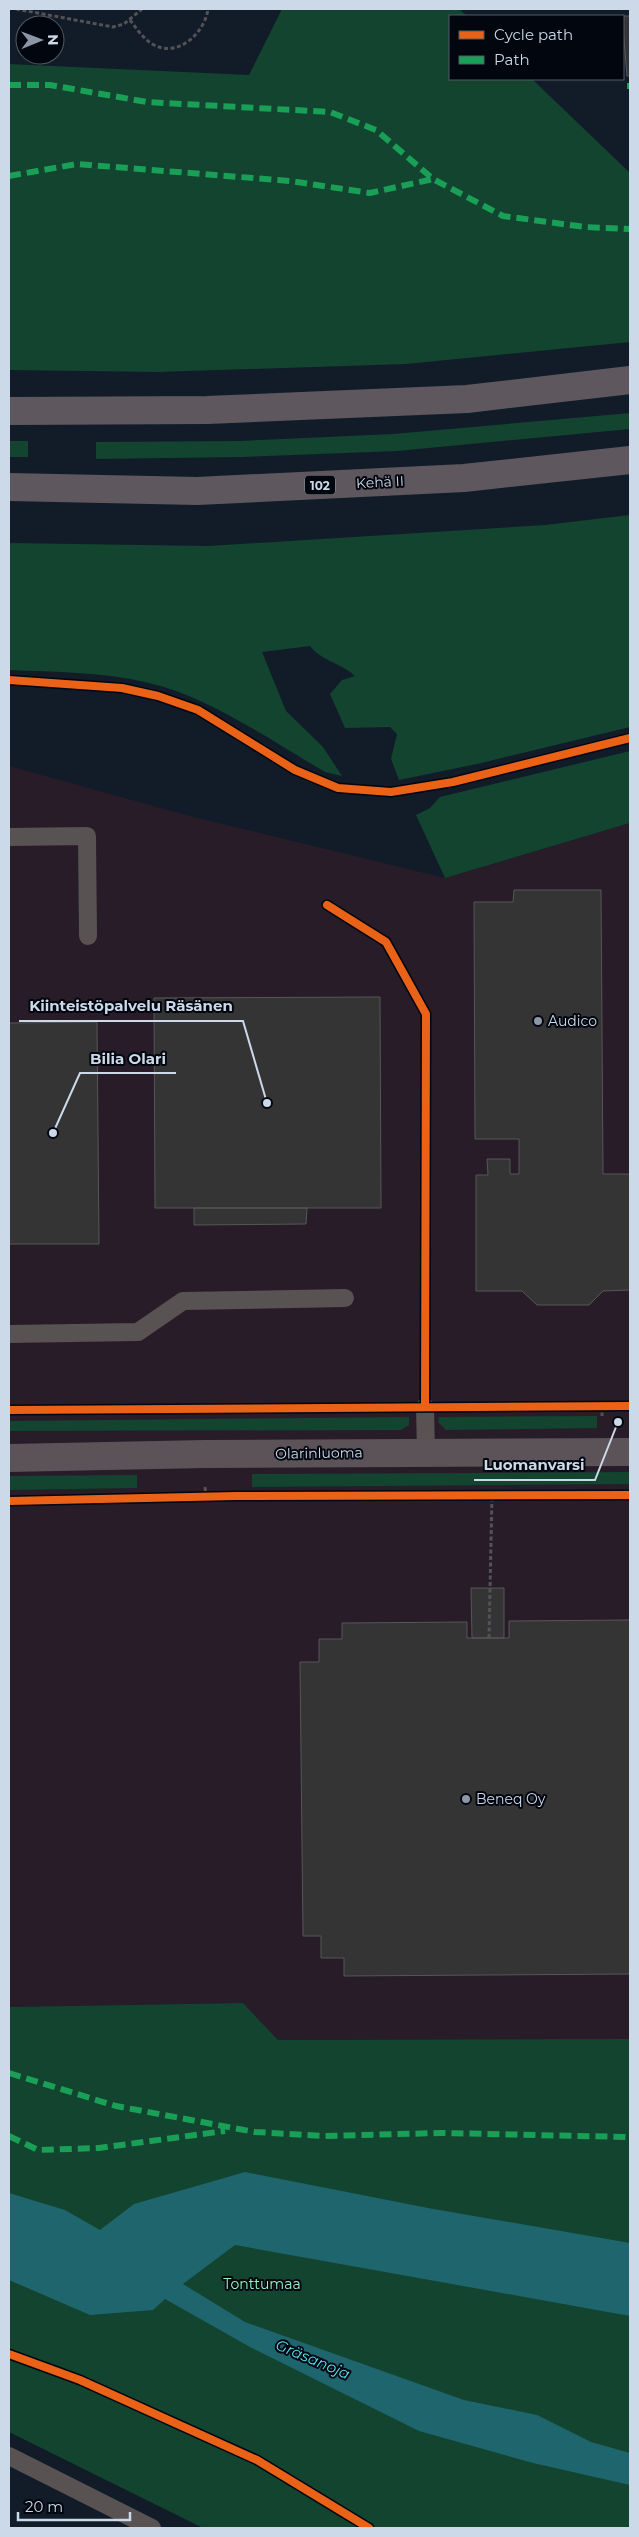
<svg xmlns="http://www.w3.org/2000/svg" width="639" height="2537" font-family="Montserrat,sans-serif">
	<rect width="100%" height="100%" fill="#111c28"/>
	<path fill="#271c28" d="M9,766l181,50 255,62 185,-55v1216l-352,1 -36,-37 -233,4z"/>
	<path fill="#124430" d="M282,9h177l8,7h-17v63h82l98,94v169l-224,22 -249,8 -148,-2v-306l240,11z
		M630,413v16l-233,22 -154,6 -147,2v-17l144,-1 153,-7z
		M9,441h19v16h-19z
		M630,515v212l-153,37 -78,16 -8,-21 6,-25 -7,-7 -45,1 -15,-34 12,-14 13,-4c-14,-13 -35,-16 -45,-30l-48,6 24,59 37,36 19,29 -17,-4c-52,-30 -117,-76 -176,-89 -45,-11 -94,-11 -140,-13v-127l199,3 337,-21z
		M630,751v72l-185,55 -29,-63 14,-7 10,-11z
		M597,1416v12l-151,2 -8,-8 1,-5z
		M409,1417v8l-8,5 -392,1v-10z
		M630,1472v12l-378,3v-13z
		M137,1475v13l-128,2v-14z
		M243,2003l35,37 352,-1v489h-427l-194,-96v-425z"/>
	<path fill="#1f656d" d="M245,2172l183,36 202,35v73l-395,-71 -52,39 62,38 219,78 73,15 54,27 39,11v32l-97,-22 -114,-32 -169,-84 -85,-48 -12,11 -63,5 -81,-35v-87l56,17 35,20 34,-26z"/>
	<path fill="#343435" stroke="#575757" d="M622,16h8v60h-3z
		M514,890h87l2,284h27v116l-27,1 -14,14h-52l-15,-14h-46v-116h12l-1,-16h23v15h9v-35h-44l-1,-237h39z
		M380,997l1,211h-226l-1,-210z
		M97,1022l2,222h-90v-221z
		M194,1208h113l-1,16 -112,1z
		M471,1588h33v50h-32z
		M630,1620v354l-286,2v-18h-23v-22h-18l-3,-274h19v-23h23v-16l125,-1v16h42v-17z"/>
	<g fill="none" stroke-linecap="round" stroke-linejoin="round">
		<path stroke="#535256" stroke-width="3" stroke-dasharray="4 2.5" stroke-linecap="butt" d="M16,9l97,18 11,-3 18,-15
			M130,20c7,9 13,19 24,25 25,13 51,-13 54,-36
			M602,1406v10
			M205,1487l1,10
			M489,1638l3,-143"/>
		<path stroke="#585253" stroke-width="18" d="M9,837l78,-1 1,100
			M9,1334l129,-2 45,-31 162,-3
			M425,1407l1,45
			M9,2456l143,72"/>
		<path stroke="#5b5357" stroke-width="28" d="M9,1458l196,-4 425,-2"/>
		<path stroke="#5e585e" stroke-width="28" d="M9,411l198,-1 260,-11 163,-19
			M9,487l188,4 267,-13 166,-18"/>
		<path stroke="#1a9f57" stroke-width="6" stroke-dasharray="12 6" stroke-linecap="butt" d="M9,85h41l97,17 183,10 46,18 57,49 70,37 82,11 45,2
			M627,86h3
			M9,176l68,-12 213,17 80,12 63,-14
			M9,2073l107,33 139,26 69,4 117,-3 189,4
			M9,2136l29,14 61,-2 126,-17"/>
		<defs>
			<path id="cycleway" d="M9,680l113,8 36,8 40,14 97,60 43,18 53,4 62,-10 177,-44
				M327,905l59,37 40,72 -1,393
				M9,1410l621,-4
				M9,1501l227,-5 394,-1
				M9,2354l71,26 177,80 112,68"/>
		</defs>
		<use href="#cycleway" stroke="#02060f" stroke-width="11"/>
		<use href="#cycleway" stroke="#ea6118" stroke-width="8"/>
	</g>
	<g fill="#8b97a5" stroke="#02060f" stroke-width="2">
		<circle cx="538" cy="1021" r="5"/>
		<circle cx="466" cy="1799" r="5"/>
	</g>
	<g text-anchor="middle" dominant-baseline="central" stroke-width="4" stroke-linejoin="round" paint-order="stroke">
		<rect fill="#02060f" stroke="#8f9aa7" stroke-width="1" x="305" y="475.5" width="30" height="19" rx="4"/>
		<g font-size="12" font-weight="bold" fill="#ccd9e8">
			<text x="320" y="485">102</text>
		</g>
		<g font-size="14" fill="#ccd9e8" stroke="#02060f">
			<text transform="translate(380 482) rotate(-3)">Kehä II</text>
			<text transform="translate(319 1453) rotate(-1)">Olarinluoma</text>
		</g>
		<g font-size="14" fill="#ccd9e8" stroke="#02060f" text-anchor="start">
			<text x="548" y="1021">Audico</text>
			<text x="476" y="1799">Beneq Oy</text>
		</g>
		<g font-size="14" fill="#93f7c1" stroke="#02060f">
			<text x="262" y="2284">Tonttumaa</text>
		</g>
		<g font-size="15" font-style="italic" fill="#58e5f4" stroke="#02060f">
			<text transform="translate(313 2359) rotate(23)">Gräsanoja</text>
		</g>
	</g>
	<path fill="none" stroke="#ccd9e8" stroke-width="2" d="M267 1103L243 1021H19M53 1133L80 1073H176M618 1422L595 1480H474"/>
	<g fill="#ccd9e8" stroke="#02060f" stroke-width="2">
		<circle cx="267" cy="1103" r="5"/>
		<circle cx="53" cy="1133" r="5"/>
		<circle cx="618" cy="1422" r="5"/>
	</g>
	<g font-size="15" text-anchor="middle" font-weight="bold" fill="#ccd9e8" stroke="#02060f" stroke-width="4" stroke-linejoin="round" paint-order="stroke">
		<text x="131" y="1011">Kiinteistöpalvelu Räsänen</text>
		<text x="128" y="1064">Bilia Olari</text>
		<text x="534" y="1470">Luomanvarsi</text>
	</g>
	<rect width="639" height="2537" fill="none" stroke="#ccd9e8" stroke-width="20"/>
	<rect x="449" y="15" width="175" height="65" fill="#02060f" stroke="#535a66"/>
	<rect x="459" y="31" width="25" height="8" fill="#ea6118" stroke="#535a66"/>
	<text x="494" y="40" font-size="15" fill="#ccd9e8">Cycle path</text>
	<rect x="459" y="56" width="25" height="8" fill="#1a9f57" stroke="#535a66"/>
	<text x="494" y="65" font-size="15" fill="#ccd9e8">Path</text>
	<g transform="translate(40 40) rotate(89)"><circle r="24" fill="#02060f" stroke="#535a66"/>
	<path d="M0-4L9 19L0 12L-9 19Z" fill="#8b97a5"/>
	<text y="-8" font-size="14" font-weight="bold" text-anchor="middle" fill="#ccd9e8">N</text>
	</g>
	<path d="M18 2512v8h112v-8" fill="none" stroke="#ccd9e8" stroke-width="2.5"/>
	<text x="25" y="2512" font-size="15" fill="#ccd9e8" stroke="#02060f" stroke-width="4" paint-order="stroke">20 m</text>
</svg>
